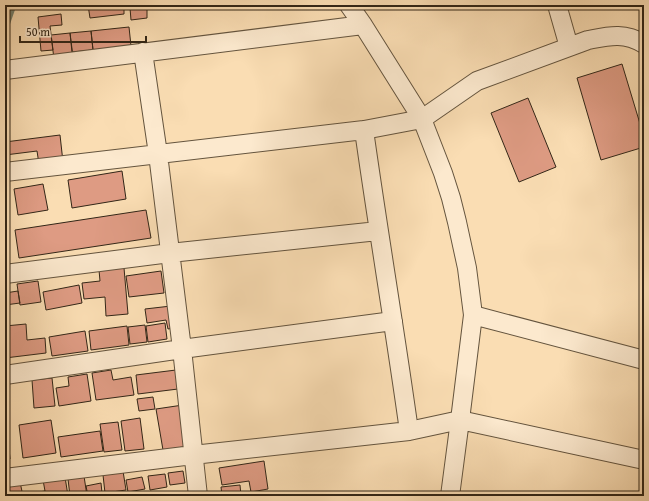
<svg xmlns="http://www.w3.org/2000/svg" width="649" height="501" font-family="'Gentium Book Plus',serif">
	<rect width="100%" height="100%" fill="#faddb3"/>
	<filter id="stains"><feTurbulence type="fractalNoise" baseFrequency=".005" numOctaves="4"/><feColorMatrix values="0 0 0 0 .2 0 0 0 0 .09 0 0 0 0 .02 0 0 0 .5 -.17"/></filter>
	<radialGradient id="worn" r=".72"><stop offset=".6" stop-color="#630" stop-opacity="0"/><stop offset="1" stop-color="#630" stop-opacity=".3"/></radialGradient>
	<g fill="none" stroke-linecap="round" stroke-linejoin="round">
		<path stroke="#73806f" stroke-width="5" d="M5,31l9,-26"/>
	</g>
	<path fill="#de9b83" stroke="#322617" d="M88,5h36v9l-34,4z
		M147,7v11l-16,2 -1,-12z
		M61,14l1,11 -12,1 3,24 -12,1 -3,-34z
		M129,27l2,19 -38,4 -2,-19z
		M91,31l2,19 -21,2 -2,-19z
		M70,33l3,24 -19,2 -3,-24z
		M622,64l22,73v10l-43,13 -24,-82z
		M528,98l28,69 -37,15 -28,-69z
		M60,135l3,27 -24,2 -2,-13 -32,4v-13z
		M122,171l4,28 -54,9 -4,-28z
		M43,184l5,26 -30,5 -4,-26z
		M146,210l5,28 -132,20 -4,-28z
		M124,268l4,46 -22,2 -1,-19 -21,2 -2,-16 18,-2 -1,-11z
		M161,271l3,22 -35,4 -3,-21z
		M38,281l3,21 -21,3 -3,-21z
		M79,285l3,18 -36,7 -3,-18z
		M18,291l2,12 -15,2v-12z
		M171,306l3,22 -6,1 -2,-9 -19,3 -2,-14z
		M165,323l2,16 -19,3 -2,-16z
		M26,324l1,16 18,-2 1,15 -41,5v-32z
		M145,325l2,17 -17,2 -2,-17z
		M127,326l2,19 -38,5 -2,-19z
		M85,331l3,20 -36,5 -3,-19z
		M111,370l2,10 18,-3 3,18 -38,5 -4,-27z
		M176,370l2,19 -40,5 -2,-19z
		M87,374l4,27 -32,5 -3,-18 13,-2 -1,-9z
		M52,378l3,28 -21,2 -2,-28z
		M153,397l2,12 -16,2 -2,-12z
		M183,405l7,41 -27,4 -7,-41z
		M140,418l4,31 -19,2 -4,-30z
		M51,420l5,33 -33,5 -4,-33z
		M118,422l4,28 -18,2 -4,-28z
		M7,428l3,31h-5v-30z
		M100,431l3,20 -42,6 -3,-20z
		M264,461l4,28 -17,3 -2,-11 -27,4 -3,-17z
		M123,471l3,19 -21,3 -2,-18z
		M183,471l2,12 -15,2 -2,-12z
		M165,474l2,13 -17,3 -2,-14z
		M84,476l3,20h-17l-2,-17z
		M65,477l3,19h-41v-2l18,-3 -2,-11z
		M142,477l3,12 -17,3 -2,-12z
		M20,482l3,14h-18v-11z
		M101,483l1,10 -14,3 -2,-10z
		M240,485l1,11h-19l-1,-9z"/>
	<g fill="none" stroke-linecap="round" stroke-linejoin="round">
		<defs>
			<path id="minor" d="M349,5l14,20 59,94 21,54 8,25 6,24 10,46 6,47 -13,105 -10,76
				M557,5l12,42
				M143,52l15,102 24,195 16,147
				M5,70l358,-45
				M364,130c14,100 31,200 45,301
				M5,172l359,-42 58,-11 55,-38 111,-41c21,-4 36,-8 56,4
				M5,274l165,-21 208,-22
				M473,315l171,45
				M5,375l177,-26 211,-28
				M5,478l188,-23 216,-24 51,-11 184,40"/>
		</defs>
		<use href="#minor" stroke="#64543e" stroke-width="20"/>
		<use href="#minor" stroke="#fce9ce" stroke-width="18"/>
	</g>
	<rect width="649" height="501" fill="none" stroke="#faddb3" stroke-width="20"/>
	<rect x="6" y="6" width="637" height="489" fill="none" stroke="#322617" stroke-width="2"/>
	<rect x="10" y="10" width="629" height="481" fill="none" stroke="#322617"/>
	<path d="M20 36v6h126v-6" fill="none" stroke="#322617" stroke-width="2"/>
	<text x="26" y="36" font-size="12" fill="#322617" stroke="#fce9ce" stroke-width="3" paint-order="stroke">50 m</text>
	<rect width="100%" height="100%" filter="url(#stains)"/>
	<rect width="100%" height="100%" fill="url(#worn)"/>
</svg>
